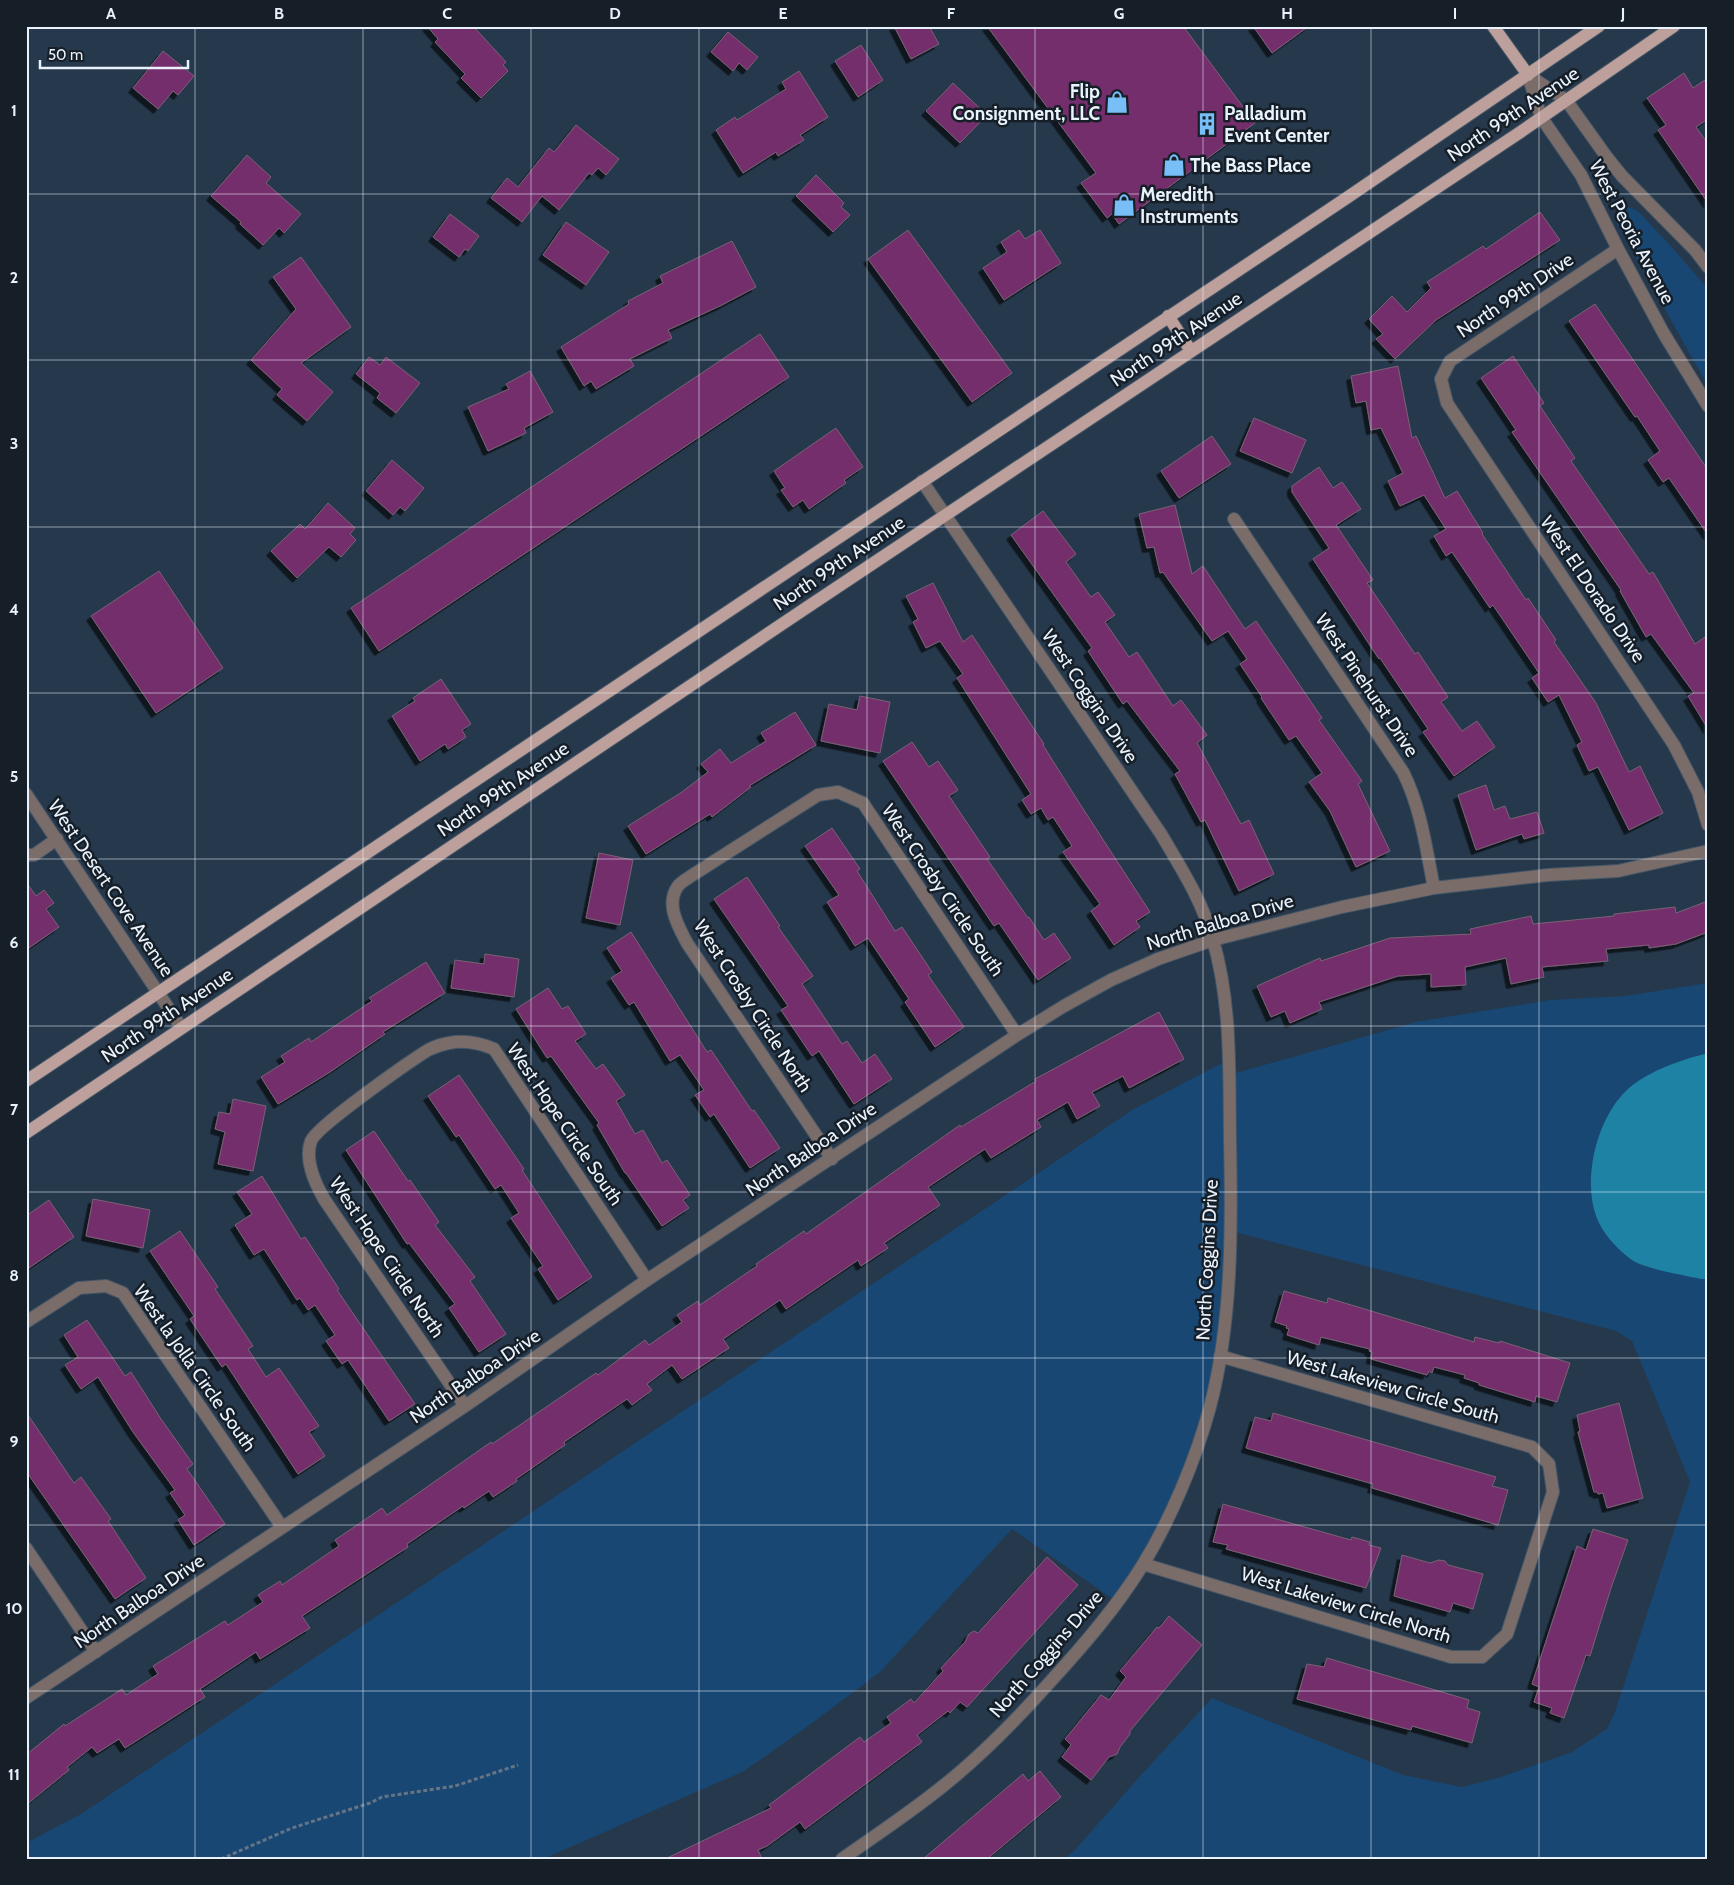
<svg xmlns="http://www.w3.org/2000/svg" width="1734" height="1885" font-family="Cabin,sans-serif">
	<defs>
		<filter id="shadow"><feDropShadow dx="-4.5" dy="4.5" stdDeviation="0" flood-color="#0009"/></filter>
	</defs>
	<rect width="100%" height="100%" fill="#26384b"/>
	<path fill="#184774" d="M1625,206l9,3 6,4 38,41 30,35v97l-92,-164v-11z
		M1708,983v876h-644l10,-8 68,-77 70,-76 191,77 59,12 39,-10 71,-25 35,-23 8,-17 75,-230 -58,-141 -16,-10 -385,-100 -21,176 -40,105 -53,90 -105,-73 -132,143 -76,57 -60,42 -201,88h-517v-16l55,-29 1053,-705 94,-49 1,15 187,-53 134,-22 75,-4z"/>
	<path fill="#1e82a4" d="M1708,1053v226h-7c-17,-4 -56,-10 -69,-19 -15,-11 -30,-27 -36,-44 -13,-37 0,-93 27,-122 19,-21 57,-34 85,-41z"/>
	<path fill="#742f6c" stroke="#796175" filter="url(#shadow)" d="M427,26h46l33,36 -3,3 5,6 -27,27 -20,-20 4,-4 -30,-32 3,-3z
		M894,26h35l10,18 -28,15z
		M987,26h196l72,97 -136,101 -7,-10 -5,4 -26,-35 15,-10z
		M1253,26h56l-37,27z
		M728,32l30,25 -11,13 -8,-7 -6,8 -22,-19z
		M861,45l22,35 -25,17 -23,-36z
		M163,51l31,25 -16,19 -5,-4 -15,18 -25,-21z
		M799,71l29,46 -28,18 4,5 -26,16 -2,-4 -33,21 -27,-43 19,-13 2,3 49,-31 -4,-7z
		M1684,73l9,15 15,-10v41l-12,8 12,17v59l-50,-73 8,-5 -19,-27z
		M953,83l34,32 -27,28 -34,-32z
		M576,125l43,34 -13,16 -8,-7 -6,7 -3,-2 -30,37 -17,-14 -20,26 -31,-24 16,-20 11,9 31,-39 5,4z
		M247,155l24,22 -5,6 35,31 -17,19 -5,-5 -16,17 -23,-21 1,-2 -30,-26z
		M816,175l28,28 -3,4 9,8 -17,17 -37,-36z
		M1540,212l20,28 -124,80 -41,39 -19,-20 7,-5 -14,-15 23,-23 15,16 24,-24 -4,-6 56,-36 3,3z
		M450,214l29,22 -11,15 -3,-2 -6,8 -26,-20z
		M566,222l43,30 -23,33 -43,-30z
		M908,230l104,143 -40,29 -104,-143z
		M1019,230l6,9 15,-9 21,33 -57,37 -21,-32 24,-16 -6,-10z
		M732,241l24,46 -34,18 -54,25 4,8 -42,21 4,7 -38,23 -5,-8 -7,5 -23,-39 68,-43 -1,-3 35,-18 -3,-7z
		M301,257l50,70 -50,36 32,29 -26,29 -30,-26 5,-6 -31,-29 45,-51 -23,-32z
		M1595,304l113,166v65l-39,-57 -6,4 -15,-22 12,-9 -23,-35 -2,1 -66,-96z
		M760,334l29,43 -410,274 -28,-43z
		M1513,356l31,47 -4,3 35,52 -4,3 78,113 4,-2 42,72 13,-9v94l-20,-33 6,-3 -43,-59 -5,3 -26,-46 1,-1 -109,-158 4,-2 -35,-52z
		M369,357l11,8 6,-8 34,26 -24,30 -19,-15 3,-5 -24,-19z
		M1398,366l14,72 4,-2 29,62 12,-7 26,42 -1,1 44,66 2,-2 28,42 -2,2 42,61 33,69 11,-6 23,47 -34,17 -31,-63 -9,4 -12,-26 5,-3 -23,-47 -11,7 -16,-24 7,-5 -46,-68 -3,3 -38,-56 -6,4 -12,-20 12,-7 -22,-34 -24,11 -12,-25 15,-8 -22,-45 -10,2 -5,-29 -10,2 -5,-27z
		M530,371l23,41 -29,16 2,5 -38,18 -20,-44 41,-18 -3,-5z
		M1254,418l52,22 -14,33 -52,-22z
		M836,428l27,39 -19,13 2,3 -37,26 -6,-9 -10,7 -12,-17 4,-2 -11,-17z
		M1212,436l19,28 -52,34 -18,-27z
		M392,460l32,28 -19,23 -5,-4 -7,8 -27,-24z
		M1319,467l14,21 9,-6 19,27 -25,16 37,55 -6,3 48,71 3,-2 30,45 -7,5 21,29 15,-10 18,26 -41,29 -31,-44 5,-3 -48,-71 -1,1 -66,-100 16,-11 -37,-56v-6z
		M328,503l27,25 -5,6 6,6 -15,17 -12,-10 -32,31 -26,-27 29,-27 5,5z
		M1175,505l17,69 11,-8 42,63 11,-8 66,97 -3,2 43,61 -4,3 32,67 -34,16 -26,-56 -21,-29 13,-9 -26,-37 -7,4 -28,-42 1,-1 -22,-33 7,-5 -19,-28 -16,10 -49,-69 -3,1 -6,-26 -7,1 -8,-34z
		M1043,511l33,43 -10,8 25,35 7,-5 17,23 -10,7 24,35 8,-5 36,54 8,-6 26,35 -10,8 44,81 8,-4 25,54 -35,17 -34,-71 -4,2 -26,-48 5,-3 -53,-70 -4,3 -35,-53 4,-3 -81,-113z
		M159,571l64,97 -67,45 -65,-97z
		M933,583l30,59 9,-7 72,109 -1,1 35,56 72,111 -14,9 4,6 -26,18 -23,-34 9,-7 -37,-52 9,-6 -19,-29 -5,3 -7,-12 -10,6 -9,-14 9,-6 -74,-116 6,-4 -23,-33 -14,7 -13,-26 5,-3 -12,-23z
		M441,679l30,45 -9,6 4,7 -18,12 -3,-5 -25,17 -28,-45 23,-15 -2,-3z
		M860,696l30,6 -10,51 -59,-12 8,-37 28,6z
		M795,712l21,33 -67,41 2,1 -39,30 -2,-3 -64,40 -18,-28 54,-34 26,-20 -7,-8 19,-15 11,14 35,-22 -5,-8z
		M912,742l17,25 9,-6 20,29 -9,6 41,61 -3,2 41,59 1,-1 15,23 10,-7 17,25 -33,22 -39,-57 -5,3 -111,-165z
		M1486,785l8,25 11,-4 5,13 27,-7 7,21 -20,6 -2,-5 -46,16 -18,-55z
		M832,828l28,41 -3,2 38,60 7,-4 30,45 -4,3 36,52 -29,20 -30,-45 4,-3 -41,-61 -13,8 -28,-44 12,-7 -34,-49z
		M599,853l34,7 -13,65 -34,-7z
		M747,877l33,49 -2,1 35,49 -11,8 40,60 5,-3 15,22 13,-9 17,25 -38,25 -35,-53 -7,5 -31,-46 7,-4 -74,-107z
		M26,882l10,14 8,-6 10,13 -8,6 13,18 -33,23z
		M1708,901v31l-32,12 -27,4v-3l-43,4 2,12 -66,6 2,10 -33,7 -5,-26 -41,9 1,18 -35,2v-13l-33,2 -79,26 3,7 -32,14 -5,-12 -14,6 -14,-31 63,-28 1,3 69,-23 81,-4 -1,-5 61,-13 2,8 81,-8v-2l61,-7 1,6z
		M631,932l76,120 4,-2 41,61 2,-1 26,38 -30,20 -36,-54 -4,3 -15,-22 9,-5 -24,-35 -10,6 -36,-59 -5,3 -18,-27 11,-7 -15,-23z
		M485,954l34,5 -5,38 -63,-9 4,-28 29,4z
		M426,962l19,31 -62,39 2,2 -55,38 -52,32 -17,-27 24,-15 -4,-6 28,-18 2,4 61,-41 -3,-3z
		M548,988l14,21 6,-3 18,28 -11,7 21,28 7,-5 22,31 -9,6 19,33 8,-4 19,33 5,-3 23,35 -7,5 6,8 -27,18 -36,-53h-1l-28,-48 2,-2 -48,-67 -4,2 -31,-49z
		M1159,1012l25,47 -55,29 -6,-12 -31,16 8,14 -23,13 -9,-17 -31,18 4,7 -50,31 -6,-9 -57,38 12,18 -56,38 4,5 -27,18 -3,-6 -72,49 -6,-9 -57,39 6,9 -47,31 -10,-14 -25,19 5,6 -20,15 -5,-6 -63,43 1,3 -49,34 1,2 -24,16 -4,-6 -25,17 -1,-2 -56,38 1,3 -106,69 8,12 -50,31 -4,-7 -56,37 5,8 -80,51 -6,-9 -22,14 -5,-6 -25,20 2,3 -43,35v-50l38,-31 1,2 57,-37 4,6 32,-21 -5,-8 72,-45 3,4 35,-23 -5,-7 22,-14 2,4 57,-39 -4,-6 47,-32 5,7 104,-73 1,2 104,-71 2,2 47,-35 4,5 33,-23 -5,-7 21,-14 2,4 57,-39 -1,-2 48,-33 2,3 154,-109 1,2 75,-46 -1,-2z
		M459,1075l65,94 -2,1 70,107 -34,23 -20,-31 5,-3 -32,-48 8,-5 -18,-28 -6,4 -36,-54 -3,2 -28,-41z
		M233,1099l33,7 -13,65 -35,-7 7,-32 -10,-3 4,-17 11,2z
		M374,1131l34,50 2,-1 29,42 -4,3 40,52 -5,4 36,53 -27,18 -30,-44 6,-4 -46,-61 -2,1 -61,-94z
		M262,1176l39,63 4,-2 34,52 -2,1 78,114 -26,17 -41,-61 -6,4 -16,-23 9,-6 -20,-30 -7,5 -8,-12 -3,2 -33,-51 -10,6 -19,-30 17,-11 -15,-22z
		M93,1199l57,11 -7,38 -57,-12z
		M49,1200l25,37 -48,33v-54z
		M180,1231l38,56 -3,2 38,57 -5,3 18,28 13,-9 40,58 -10,6 16,24 -27,18 -72,-110 -4,3 -32,-48 4,-3 -44,-65z
		M1284,1291l43,12 1,-5 146,44 1,-5 24,6 1,-2 70,22 -13,39 -21,-6 -1,6 -56,-17v-2l-15,-5 1,-3 -31,-8 -2,6 -3,-2 -2,4 -56,-16 1,-7 -3,-1 1,-2 -49,-12 -2,8 -32,-10 2,-6 -3,-1 1,-2 -12,-4z
		M87,1320l38,56 6,-4 30,47 32,45 -6,5 38,55 -31,21 -16,-25 7,-5 -15,-22 5,-3 -42,-58 -35,-55 -17,12 -16,-24 13,-8 -14,-22z
		M1619,1403l24,95 -36,10 -4,-15 -5,1 -1,-2h-3l-16,-60 2,-1 -3,-16z
		M26,1412l48,71 7,-6 30,42 -3,2 38,57 -31,21 -89,-128z
		M1273,1413l223,64 -4,9 16,4 -10,35 -126,-37 1,-4 -127,-36 9,-31 16,4z
		M1223,1504l128,36 1,-3 18,5 -1,3 12,3 -15,40 -140,-39 2,-4 -15,-3z
		M1593,1529l35,11 -17,48 -21,68 -4,-1 -22,63 -14,-5 2,-5 -18,-6 5,-15 -7,-3 45,-138 9,4z
		M1402,1555l28,8 9,-3 6,1 3,4 35,9 -10,35 -20,-6 -3,9 -56,-16z
		M1047,1557l31,28 -111,122 -7,-5 -10,11 -2,-2 -31,24 5,7 -117,87 -5,-7 -33,24 -9,4 4,9h-97l106,-51 -2,-3 91,-68 4,5 27,-19 -4,-6 24,-18 3,4 29,-32 -2,-3 24,-26 4,-8 5,-3 4,2z
		M1169,1616l33,29 -72,86v3l-10,13 -3,7 -8,3 -18,23 -29,-23 9,-12 -6,-6 36,-44 8,5 17,-23 -6,-6 37,-44 2,1z
		M1327,1658l142,42 -2,8 13,4 -8,31 -60,-17 -1,4 -114,-31 10,-35 17,3z
		M1040,1771l21,26 -74,62h-64l100,-85 5,7z"/>
	<g fill="none" stroke-linecap="round" stroke-linejoin="round">
		<defs>
			<path id="minor" d="M1528,75l13,42 40,58 37,74 46,85 44,72
				M1528,75l38,25 40,56 16,20 73,74 13,17
				M1618,249l-168,112 -9,18 6,24 227,342 24,47 10,33
				M1234,519l169,253c18,36 23,76 31,116
				M26,794l155,233
				M26,855h8l23,-16
				M832,1159l-145,-216c-9,-17 -22,-39 -9,-57 3,-4 9,-7 13,-10l127,-81 20,-3 25,11 154,232
				M26,1322l53,-34 27,-2 17,7 159,234
				M465,1406l-141,-207c-9,-16 -20,-39 -13,-58 6,-15 98,-79 117,-91 6,-3 15,-6 21,-7 16,-3 31,0 45,6l153,231
				M26,1548l70,104
				M1143,1564l308,93h31l25,-23 46,-142 -4,-28 -17,-17 -312,-91
				M26,1698l439,-292 182,-126 370,-245 47,-29 47,-26 47,-21 55,-19 129,-33 92,-19 114,-13 70,-4 90,-20
				M842,1859c34,-24 69,-47 101,-73 39,-31 74,-67 107,-104 33,-36 66,-74 92,-116 28,-45 54,-107 68,-159 22,-84 22,-179 20,-266 -1,-67 2,-136 -17,-201 -10,-38 -32,-72 -52,-106l-239,-353"/>
			<path id="major" d="M1493,26l35,49
				M1168,316l23,35
				M26,1081l1322,-884 251,-171
				M26,1133l777,-523 716,-477 155,-107"/>
		</defs>
		<use href="#minor" stroke="#455667" stroke-width="14"/>
		<use href="#major" stroke="#455667" stroke-width="14"/>
		<path stroke="#667585" stroke-width="3" stroke-dasharray="4 2.5" stroke-linecap="butt" d="M221,1859l71,-31 78,-25 12,-6 73,-11 63,-21"/>
		<use href="#minor" stroke="#7a6c69" stroke-width="12"/>
		<use href="#major" stroke="#bda09b" stroke-width="12"/>
	</g>
	<path fill="none" stroke="#eaf3fd" stroke-width="1" stroke-opacity="0.55" d="M195,26v1833M363,26v1833M531,26v1833M699,26v1833M867,26v1833M1035,26v1833M1203,26v1833M1371,26v1833M1539,26v1833M26,194h1682M26,360h1682M26,527h1682M26,693h1682M26,859h1682M26,1026h1682M26,1192h1682M26,1358h1682M26,1525h1682M26,1691h1682"/>
	<defs>
		<symbol id="shop-bare" viewBox="-9 -9 18 18"><path d="M-5-2.5h2.3a2.7 3.5 0 0 1 5.4 0H5L5.5 6h-11ZM-1.5-2.5h3a1.5 2.3 0 0 0-3 0Z" fill="#78bff7" stroke="#161f28" stroke-width="2.5" paint-order="stroke"/></symbol>
		<symbol id="building-bare" viewBox="-9 -9 18 18"><path d="M-4-6H4V6H1V3H-1V6H-4ZM-2.5-4.3h1.7v1.8h-1.7ZM.8-4.3h1.7v1.8H.8ZM-2.5-1h1.7V.8h-1.7ZM.8-1h1.7V.8H.8Z" fill="#78bff7" stroke="#161f28" stroke-width="2.5" paint-order="stroke"/></symbol>
	</defs>
	<g fill-rule="evenodd">
		<use href="#shop-bare" x="1101" y="86" width="32" height="32"/>
		<use href="#building-bare" x="1191" y="108" width="32" height="32"/>
		<use href="#shop-bare" x="1158" y="149" width="32" height="32"/>
		<use href="#shop-bare" x="1108" y="189" width="32" height="32"/>
	</g>
	<g text-anchor="middle" dominant-baseline="central" stroke-width="5" stroke-linejoin="round" paint-order="stroke">
		<g font-size="19" font-weight="bold" fill="#eaf3fd" stroke="#161f28" text-anchor="start">
			<text x="1100" y="91" text-anchor="end">Flip<tspan x="1100" dy="22">Consignment, LLC</tspan></text>
			<text x="1224" y="113">Palladium<tspan x="1224" dy="22">Event Center</tspan></text>
			<text x="1190" y="165">The Bass Place</text>
			<text x="1140" y="194">Meredith<tspan x="1140" dy="22">Instruments</tspan></text>
		</g>
		<g font-size="19" fill="#eaf3fd" stroke="#161f28">
			<text transform="translate(1513 114) rotate(-34)">North 99th Avenue</text>
			<text transform="translate(1632 232) rotate(62)">West Peoria Avenue</text>
			<text transform="translate(1515 295) rotate(-34)">North 99th Drive</text>
			<text transform="translate(1176 339) rotate(-34)">North 99th Avenue</text>
			<text transform="translate(839 563) rotate(-34)">North 99th Avenue</text>
			<text transform="translate(1593 589) rotate(56)">West El Dorado Drive</text>
			<text transform="translate(1367 685) rotate(56)">West Pinehurst Drive</text>
			<text transform="translate(1090 696) rotate(56)">West Coggins Drive</text>
			<text transform="translate(503 789) rotate(-34)">North 99th Avenue</text>
			<text transform="translate(111 888) rotate(56)">West Desert Cove Avenue</text>
			<text transform="translate(943 890) rotate(56)">West Crosby Circle South</text>
			<text transform="translate(1220 922) rotate(-17)">North Balboa Drive</text>
			<text transform="translate(753 1006) rotate(57)">West Crosby Circle North</text>
			<text transform="translate(167 1015) rotate(-34)">North 99th Avenue</text>
			<text transform="translate(565 1124) rotate(56)">West Hope Circle South</text>
			<text transform="translate(811 1149) rotate(-34)">North Balboa Drive</text>
			<text transform="translate(387 1257) rotate(56)">West Hope Circle North</text>
			<text transform="translate(1207 1260) rotate(-87)">North Coggins Drive</text>
			<text transform="translate(195 1368) rotate(55)">West la Jolla Circle South</text>
			<text transform="translate(475 1376) rotate(-34)">North Balboa Drive</text>
			<text transform="translate(1393 1387) rotate(16)">West Lakeview Circle South</text>
			<text transform="translate(139 1601) rotate(-34)">North Balboa Drive</text>
			<text transform="translate(1346 1605) rotate(17)">West Lakeview Circle North</text>
			<text transform="translate(1046 1654) rotate(-49)">North Coggins Drive</text>
		</g>
	</g>
	<rect width="1734" height="1885" fill="none" stroke="#161f28" stroke-width="55"/>
	<path d="M40 60v8h148v-8" fill="none" stroke="#eaf3fd" stroke-width="2.5"/>
	<text x="48" y="60" font-size="15" fill="#eaf3fd" stroke="#161f28" stroke-width="4" paint-order="stroke">50 m</text>
	<rect x="28" y="28" width="1678" height="1830" fill="none" stroke="#eaf3fd" stroke-width="2"/>
	<g font-size="16" text-anchor="middle" font-weight="bold" fill="#eaf3fd">
		<text x="111" y="19">A</text>
		<text x="279" y="19">B</text>
		<text x="447" y="19">C</text>
		<text x="615" y="19">D</text>
		<text x="783" y="19">E</text>
		<text x="951" y="19">F</text>
		<text x="1119" y="19">G</text>
		<text x="1287" y="19">H</text>
		<text x="1455" y="19">I</text>
		<text x="1623" y="19">J</text>
		<text x="14" y="116">1</text>
		<text x="14" y="283">2</text>
		<text x="14" y="449">3</text>
		<text x="14" y="615">4</text>
		<text x="14" y="782">5</text>
		<text x="14" y="948">6</text>
		<text x="14" y="1115">7</text>
		<text x="14" y="1281">8</text>
		<text x="14" y="1447">9</text>
		<text x="14" y="1614">10</text>
		<text x="14" y="1780">11</text>
	</g>
</svg>
